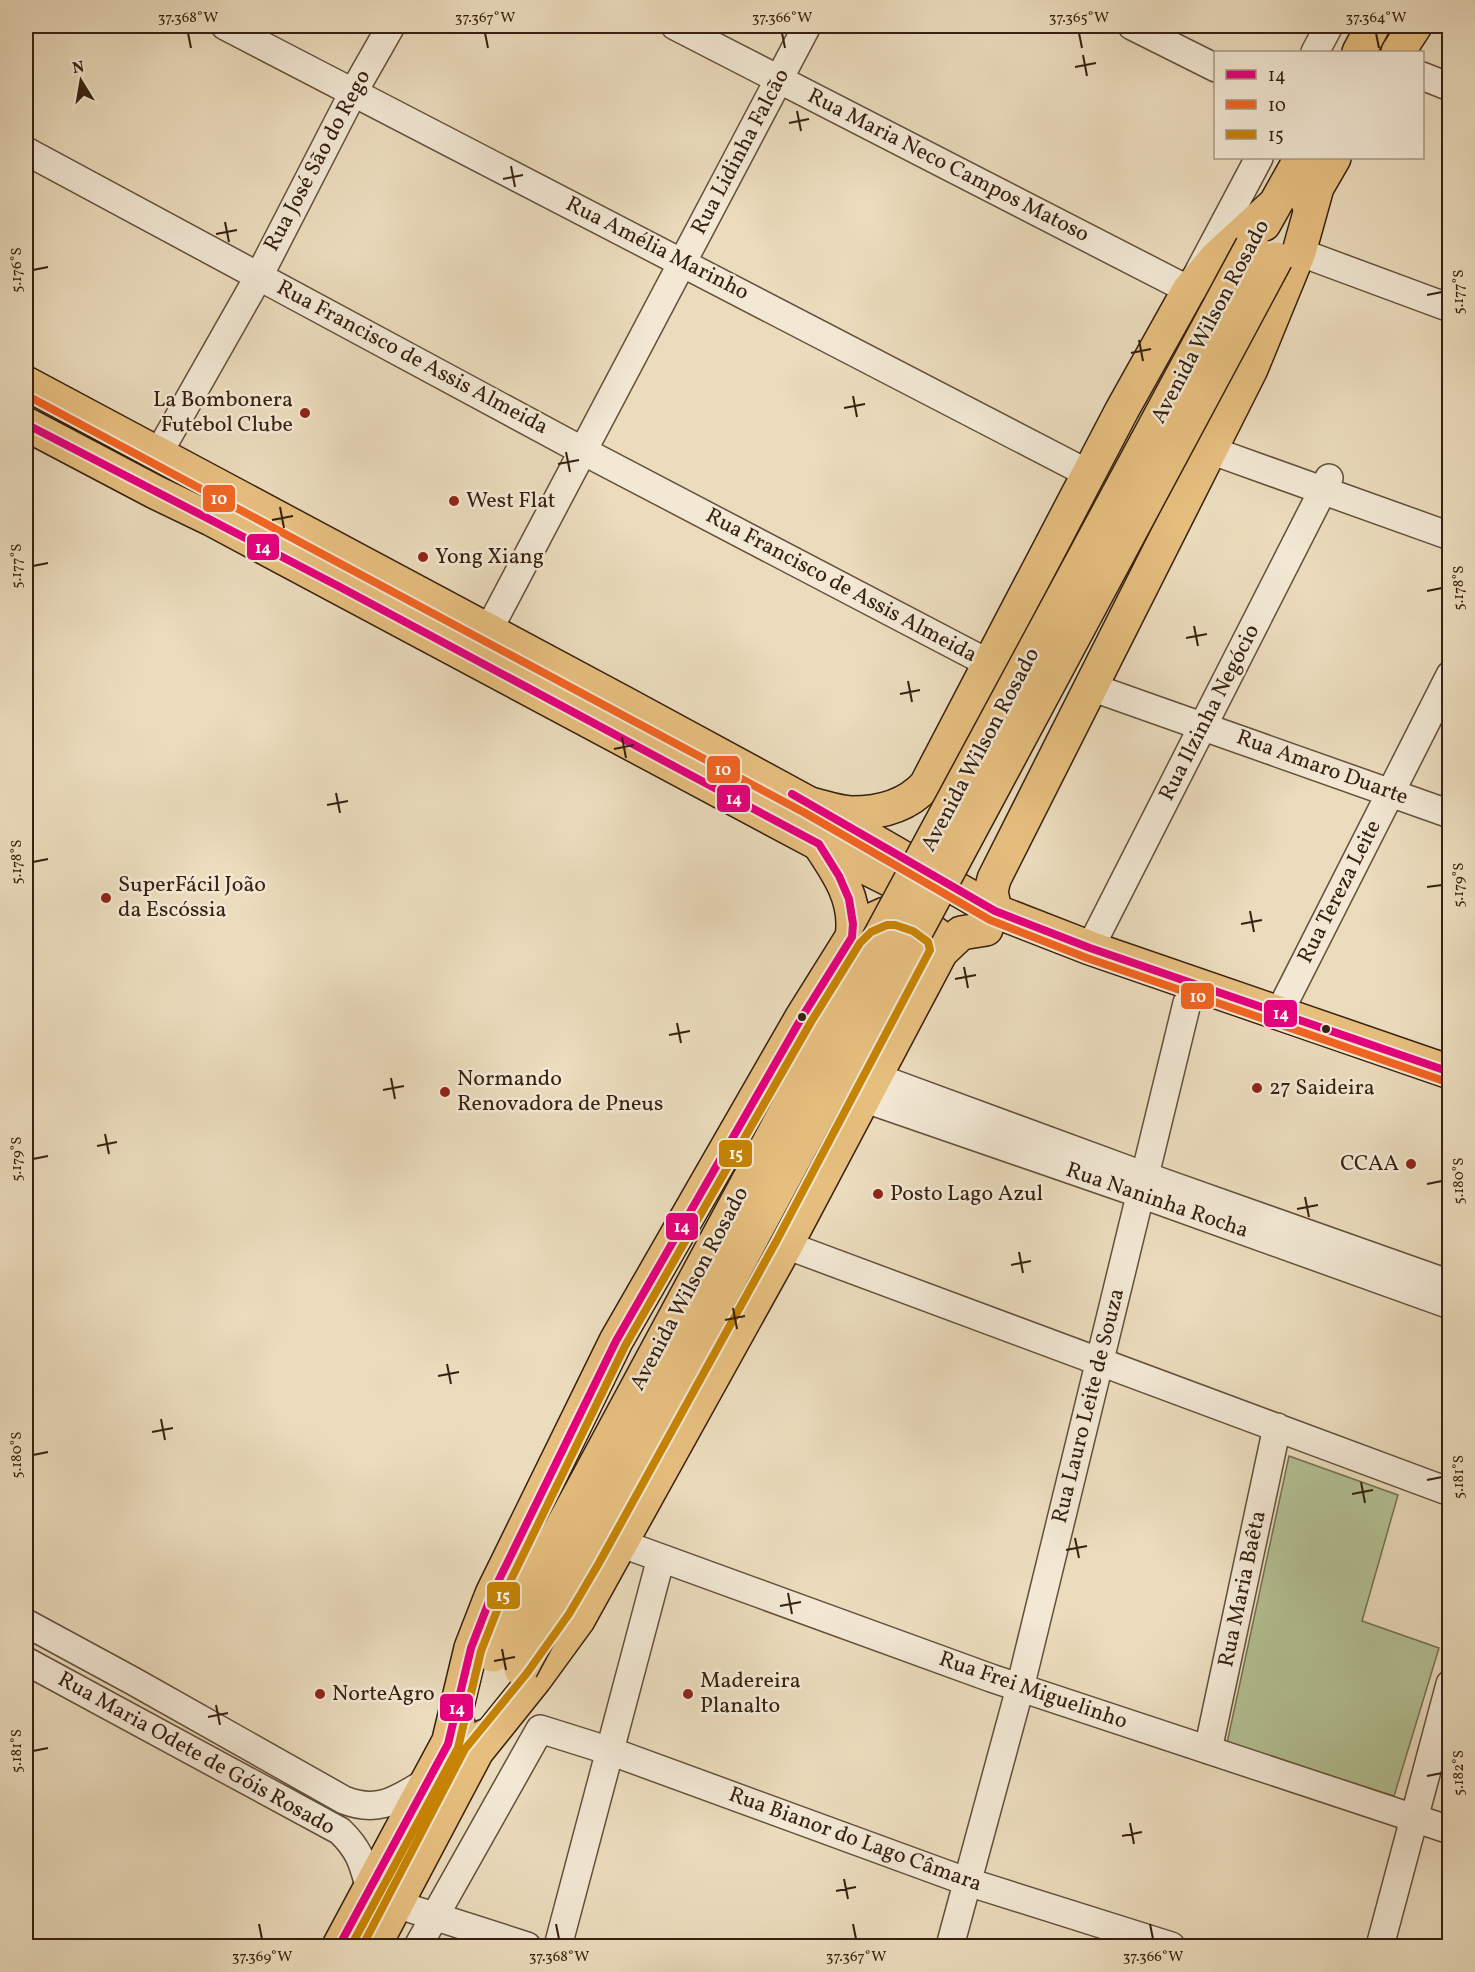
<svg xmlns="http://www.w3.org/2000/svg" width="1475" height="1972" font-family="Vollkorn,serif">
	<rect width="100%" height="100%" fill="#ebdcbd"/>
	<filter id="stains"><feTurbulence type="fractalNoise" baseFrequency=".00333" numOctaves="4"/><feColorMatrix values="0 0 0 0 .2 0 0 0 0 .09 0 0 0 0 .02 0 0 0 .5 -.17"/></filter>
	<radialGradient id="worn" r=".72"><stop offset=".6" stop-color="#630" stop-opacity="0"/><stop offset="1" stop-color="#630" stop-opacity=".3"/></radialGradient>
	<path fill="#b3c194" stroke="#747052" stroke-width="1.5" d="M1289,1456l109,39 -36,126 77,27 -45,148 -167,-53z"/>
	<g fill="none" stroke-linecap="round" stroke-linejoin="round">
		<defs>
			<path id="minor" d="M225,26l864,448
				M675,26l514,264 70,-132
				M1132,26l84,42
				M1315,52l14,-26
				M1422,76l28,11
				M26,151l557,300 407,213
				M1299,252l151,56
				M1210,450l240,86
				M158,454l101,-178 95,-185 37,-65
				M489,629l318,-603
				M1091,687l359,127
				M1090,948l239,-470
				M1279,1013l171,-338
				M873,1076l272,100 305,108
				M863,1098l278,96 309,111
				M786,1245l664,247
				M620,1543l371,135 459,152
				M26,1623l107,58 211,119c35,14 54,-1 84,-19
				M26,1661l314,170c20,19 23,33 30,58
				M1208,1750l69,-323
				M396,1904l131,42
				M418,1946l122,-217 70,22 358,131 203,64
				M558,1946l103,-388
				M950,1946l70,-258 167,-685
				M1380,1946l70,-262"/>
			<path id="major" d="M26,383l598,320 186,101 185,107 95,37 360,124
				M26,424l129,68 56,27 608,325 113,57"/>
			<path id="highway" d="M1359,52l14,-26
				M1398,52l17,-26
				M1308,203l26,-45
				M1264,224l37,-66
				M810,804c13,3 29,9 42,9 28,0 55,-7 74,-28l196,-375 67,-120 26,-31 60,-55
				M819,844c19,28 39,57 33,93
				M995,911l-4,-20 3,-12 257,-510 48,-117 19,-68
				M448,1744l23,-96 21,-54 124,-253 186,-324 50,-80 13,-14 20,-9 12,1 21,6 20,15 3,16
				M474,1755l61,-76 43,-59 208,-375 155,-293 20,-19 25,-4
				M339,1946l119,-222
				M374,1946l111,-210"/>
		</defs>
		<use href="#minor" stroke="#634f3a" stroke-width="30"/>
		<use href="#major" stroke="#36200f" stroke-width="36"/>
		<use href="#highway" stroke="#36200f" stroke-width="36"/>
		<use href="#minor" stroke="#f2e8d4" stroke-width="27"/>
		<use href="#major" stroke="#e6be7e" stroke-width="33"/>
		<use href="#highway" stroke="#e6be7e" stroke-width="33"/>
		<defs>
			<path id="highway-bridge" d="M493,1655l759,-1409
				M521,1669l755,-1410"/>
		</defs>
		<use href="#highway-bridge" stroke="#36200f" stroke-width="36" stroke-linecap="butt"/>
		<use href="#highway-bridge" stroke="#e6be7e" stroke-width="33"/>
		<defs>
			<path id="bus-1" d="M26,424l314,163 479,257 20,32 10,23 4,25 -1,13 -50,80 -186,324 -124,253 -21,54 -23,96 -109,202
				M792,794l203,117 95,37 360,124"/>
			<path id="bus-2" d="M26,395l779,418 185,107 97,38 360,124"/>
			<path id="bus-3" d="M351,1946l107,-198 23,-97 21,-53 123,-252 186,-324 49,-79 11,-11 16,-7h8l18,6 15,11 2,8 -153,290 -178,323 -30,51 -42,59 -62,76 -100,192"/>
		</defs>
		<use href="#bus-1" stroke="#f2e8d4" stroke-width="12"/>
		<use href="#bus-2" stroke="#f2e8d4" stroke-width="12"/>
		<use href="#bus-3" stroke="#f2e8d4" stroke-width="12"/>
		<use href="#bus-1" stroke="#e5007d" stroke-width="8"/>
		<use href="#bus-2" stroke="#f26522" stroke-width="8"/>
		<use href="#bus-3" stroke="#c78404" stroke-width="8"/>
	</g>
	<path fill="none" stroke="#36200f" stroke-width="2" d="M188,33l3,15M485,33l3,15M782,33l3,15M1079,33l3,15M1376,33l3,15M1083,55l4,21M1075,67l21,-4M797,111l4,20M789,123l20,-4M511,166l4,21M503,179l20,-4M225,222l4,20M216,234l21,-4M33,270l15,-3M1427,295l15,-3M1139,340l4,21M1131,353l20,-4M853,396l4,21M844,408l21,-4M566,452l4,20M558,464l21,-4M280,507l4,21M272,520l21,-4M33,566l15,-3M1427,591l15,-3M1194,626l4,20M1186,638l21,-4M908,681l4,21M900,694l20,-4M622,737l4,21M614,749l20,-4M336,793l4,20M327,805l21,-4M33,862l15,-3M1427,887l15,-2M1250,911l4,21M1241,924l21,-4M964,967l4,21M955,979l21,-4M677,1023l4,20M669,1035l21,-4M391,1078l4,21M383,1090l21,-4M105,1134l4,20M97,1146l20,-4M33,1159l15,-3M1427,1184l15,-3M1305,1197l4,20M1297,1209l21,-4M1019,1252l4,21M1011,1265l20,-4M733,1308l4,21M725,1320l20,-4M447,1364l4,20M438,1376l21,-4M161,1419l4,21M152,1432l21,-4M33,1455l15,-3M1427,1480l15,-3M1361,1482l4,21M1352,1494l21,-4M1075,1538l4,20M1066,1550l21,-4M788,1593l4,21M780,1606l21,-4M502,1649l4,21M494,1661l21,-4M216,1705l4,20M208,1717l20,-4M33,1751l15,-3M1427,1776l15,-3M1130,1823l4,21M1122,1836l20,-4M844,1879l4,20M836,1891l20,-4M259,1924l3,15M556,1924l3,15M853,1924l3,15M1150,1924l3,15"/>
	<g fill="#8f2418" stroke="#f2e8d4" stroke-width="2">
		<circle cx="305" cy="413" r="6"/>
		<circle cx="454" cy="501" r="6"/>
		<circle cx="423" cy="557" r="6"/>
		<circle cx="106" cy="898" r="6"/>
		<circle cx="1257" cy="1088" r="6"/>
		<circle cx="445" cy="1092" r="6"/>
		<circle cx="1411" cy="1164" r="6"/>
		<circle cx="878" cy="1194" r="6"/>
		<circle cx="320" cy="1694" r="6"/>
		<circle cx="688" cy="1694" r="6"/>
	</g>
	<g fill="#36200f" stroke="#f2e8d4" stroke-width="2">
		<circle cx="802" cy="1017" r="5"/>
		<circle cx="1326" cy="1029" r="5"/>
	</g>
	<g text-anchor="middle" dominant-baseline="central" stroke-width="5" stroke-linejoin="round" paint-order="stroke">
		<g font-size="22" fill="#36200f" stroke="#f2e8d4">
			<text transform="translate(741 152) rotate(-62)">Rua Lidinha Falcão</text>
			<text transform="translate(318 161) rotate(-62)">Rua José São do Rego</text>
			<text transform="translate(948 166) rotate(27)">Rua Maria Neco Campos Matoso</text>
			<text transform="translate(657 249) rotate(27)">Rua Amélia Marinho</text>
			<text transform="translate(1211 322) rotate(-62)">Avenida Wilson Rosado</text>
			<text transform="translate(412 358) rotate(28)">Rua Francisco de Assis Almeida</text>
			<text transform="translate(841 586) rotate(28)">Rua Francisco de Assis Almeida</text>
			<text transform="translate(1210 713) rotate(-63)">Rua Ilzinha Negócio</text>
			<text transform="translate(981 750) rotate(-62)">Avenida Wilson Rosado</text>
			<text transform="translate(1322 768) rotate(20)">Rua Amaro Duarte</text>
			<text transform="translate(1340 892) rotate(-63)">Rua Tereza Leite</text>
			<text transform="translate(1157 1201) rotate(19)">Rua Naninha Rocha</text>
			<text transform="translate(690 1289) rotate(-62)">Avenida Wilson Rosado</text>
			<text transform="translate(1089 1406) rotate(-76)">Rua Lauro Leite de Souza</text>
			<text transform="translate(1243 1589) rotate(-78)">Rua Maria Baêta</text>
			<text transform="translate(1033 1691) rotate(19)">Rua Frei Miguelinho</text>
			<text transform="translate(196 1754) rotate(29)">Rua Maria Odete de Góis Rosado</text>
			<text transform="translate(855 1840) rotate(20)">Rua Bianor do Lago Câmara</text>
		</g>
		<g font-size="22" fill="#36200f" stroke="#f2e8d4" text-anchor="start">
			<text x="293" y="400" text-anchor="end">La Bombonera<tspan x="293" dy="25">Futebol Clube</tspan></text>
			<text x="466" y="501">West Flat</text>
			<text x="435" y="557">Yong Xiang</text>
			<text x="118" y="885">SuperFácil João<tspan x="118" dy="25">da Escóssia</tspan></text>
			<text x="457" y="1079">Normando<tspan x="457" dy="25">Renovadora de Pneus</tspan></text>
			<text x="1269" y="1088">27 Saideira</text>
			<text x="1399" y="1164" text-anchor="end">CCAA</text>
			<text x="890" y="1194">Posto Lago Azul</text>
			<text x="700" y="1681">Madereira<tspan x="700" dy="25">Planalto</tspan></text>
			<text x="332" y="1694">NorteAgro</text>
		</g>
	</g>
	<g stroke="#f2e8d4" stroke-width="2">
		<rect x="202" y="484" width="34" height="29" rx="6" fill="#f26522"/>
		<rect x="246" y="533" width="34" height="28" rx="6" fill="#e5007d"/>
		<rect x="706" y="755" width="35" height="29" rx="6" fill="#f26522"/>
		<rect x="716" y="784" width="35" height="29" rx="6" fill="#e5007d"/>
		<rect x="1180" y="982" width="35" height="28" rx="6" fill="#f26522"/>
		<rect x="1263" y="999" width="35" height="29" rx="6" fill="#e5007d"/>
		<rect x="718" y="1139" width="35" height="29" rx="6" fill="#c78404"/>
		<rect x="665" y="1212" width="34" height="29" rx="6" fill="#e5007d"/>
		<rect x="486" y="1581" width="35" height="29" rx="6" fill="#c78404"/>
		<rect x="439" y="1693" width="35" height="29" rx="6" fill="#e5007d"/>
	</g>
	<g font-size="16" text-anchor="middle" font-weight="bold" fill="#fff">
		<text x="219" y="504">10</text>
		<text x="263" y="553">14</text>
		<text x="723" y="775">10</text>
		<text x="734" y="804">14</text>
		<text x="1198" y="1002">10</text>
		<text x="1281" y="1019">14</text>
		<text x="736" y="1159">15</text>
		<text x="682" y="1232">14</text>
		<text x="503" y="1601">15</text>
		<text x="457" y="1714">14</text>
	</g>
	<rect width="1475" height="1972" fill="none" stroke="#ebdcbd" stroke-width="66"/>
	<rect x="1214" y="51" width="210" height="108" fill="#f2e8d4" stroke="#a79885" stroke-width="1.5"/>
	<rect x="1226" y="70" width="30" height="9" fill="#e5007d" stroke="#a79885" stroke-width="1.5"/>
	<text x="1268" y="81" font-size="18" fill="#36200f">14</text>
	<rect x="1226" y="100" width="30" height="9" fill="#f26522" stroke="#a79885" stroke-width="1.5"/>
	<text x="1268" y="111" font-size="18" fill="#36200f">10</text>
	<rect x="1226" y="130" width="30" height="9" fill="#c78404" stroke="#a79885" stroke-width="1.5"/>
	<text x="1268" y="141" font-size="18" fill="#36200f">15</text>
	<g transform="translate(81 81) rotate(349)" stroke="#f2e8d4" stroke-width="4.5" paint-order="stroke">
	<path d="M0-4.5L10 22L0 15L-10 22Z" fill="#36200f"/>
	<text y="-9" font-size="16" font-weight="bold" text-anchor="middle" fill="#36200f">N</text>
	</g>
	<rect x="33" y="33" width="1409" height="1906" fill="none" stroke="#36200f" stroke-width="2"/>
	<g font-size="15" text-anchor="middle" fill="#36200f">
		<text x="188" y="22">37.368°W</text>
		<text x="485" y="22">37.367°W</text>
		<text x="782" y="22">37.366°W</text>
		<text x="1079" y="22">37.365°W</text>
		<text x="1376" y="22">37.364°W</text>
		<text transform="translate(16 270) rotate(-90)" y="5">5.176°S</text>
		<text transform="translate(1458 292) rotate(-90)" y="5">5.177°S</text>
		<text transform="translate(16 566) rotate(-90)" y="5">5.177°S</text>
		<text transform="translate(1458 588) rotate(-90)" y="5">5.178°S</text>
		<text transform="translate(16 862) rotate(-90)" y="5">5.178°S</text>
		<text transform="translate(1458 885) rotate(-90)" y="5">5.179°S</text>
		<text transform="translate(16 1159) rotate(-90)" y="5">5.179°S</text>
		<text transform="translate(1458 1181) rotate(-90)" y="5">5.180°S</text>
		<text transform="translate(16 1455) rotate(-90)" y="5">5.180°S</text>
		<text transform="translate(1458 1477) rotate(-90)" y="5">5.181°S</text>
		<text transform="translate(16 1751) rotate(-90)" y="5">5.181°S</text>
		<text transform="translate(1458 1773) rotate(-90)" y="5">5.182°S</text>
		<text x="262" y="1961">37.369°W</text>
		<text x="559" y="1961">37.368°W</text>
		<text x="856" y="1961">37.367°W</text>
		<text x="1153" y="1961">37.366°W</text>
	</g>
	<rect width="100%" height="100%" filter="url(#stains)"/>
	<rect width="100%" height="100%" fill="url(#worn)"/>
</svg>
